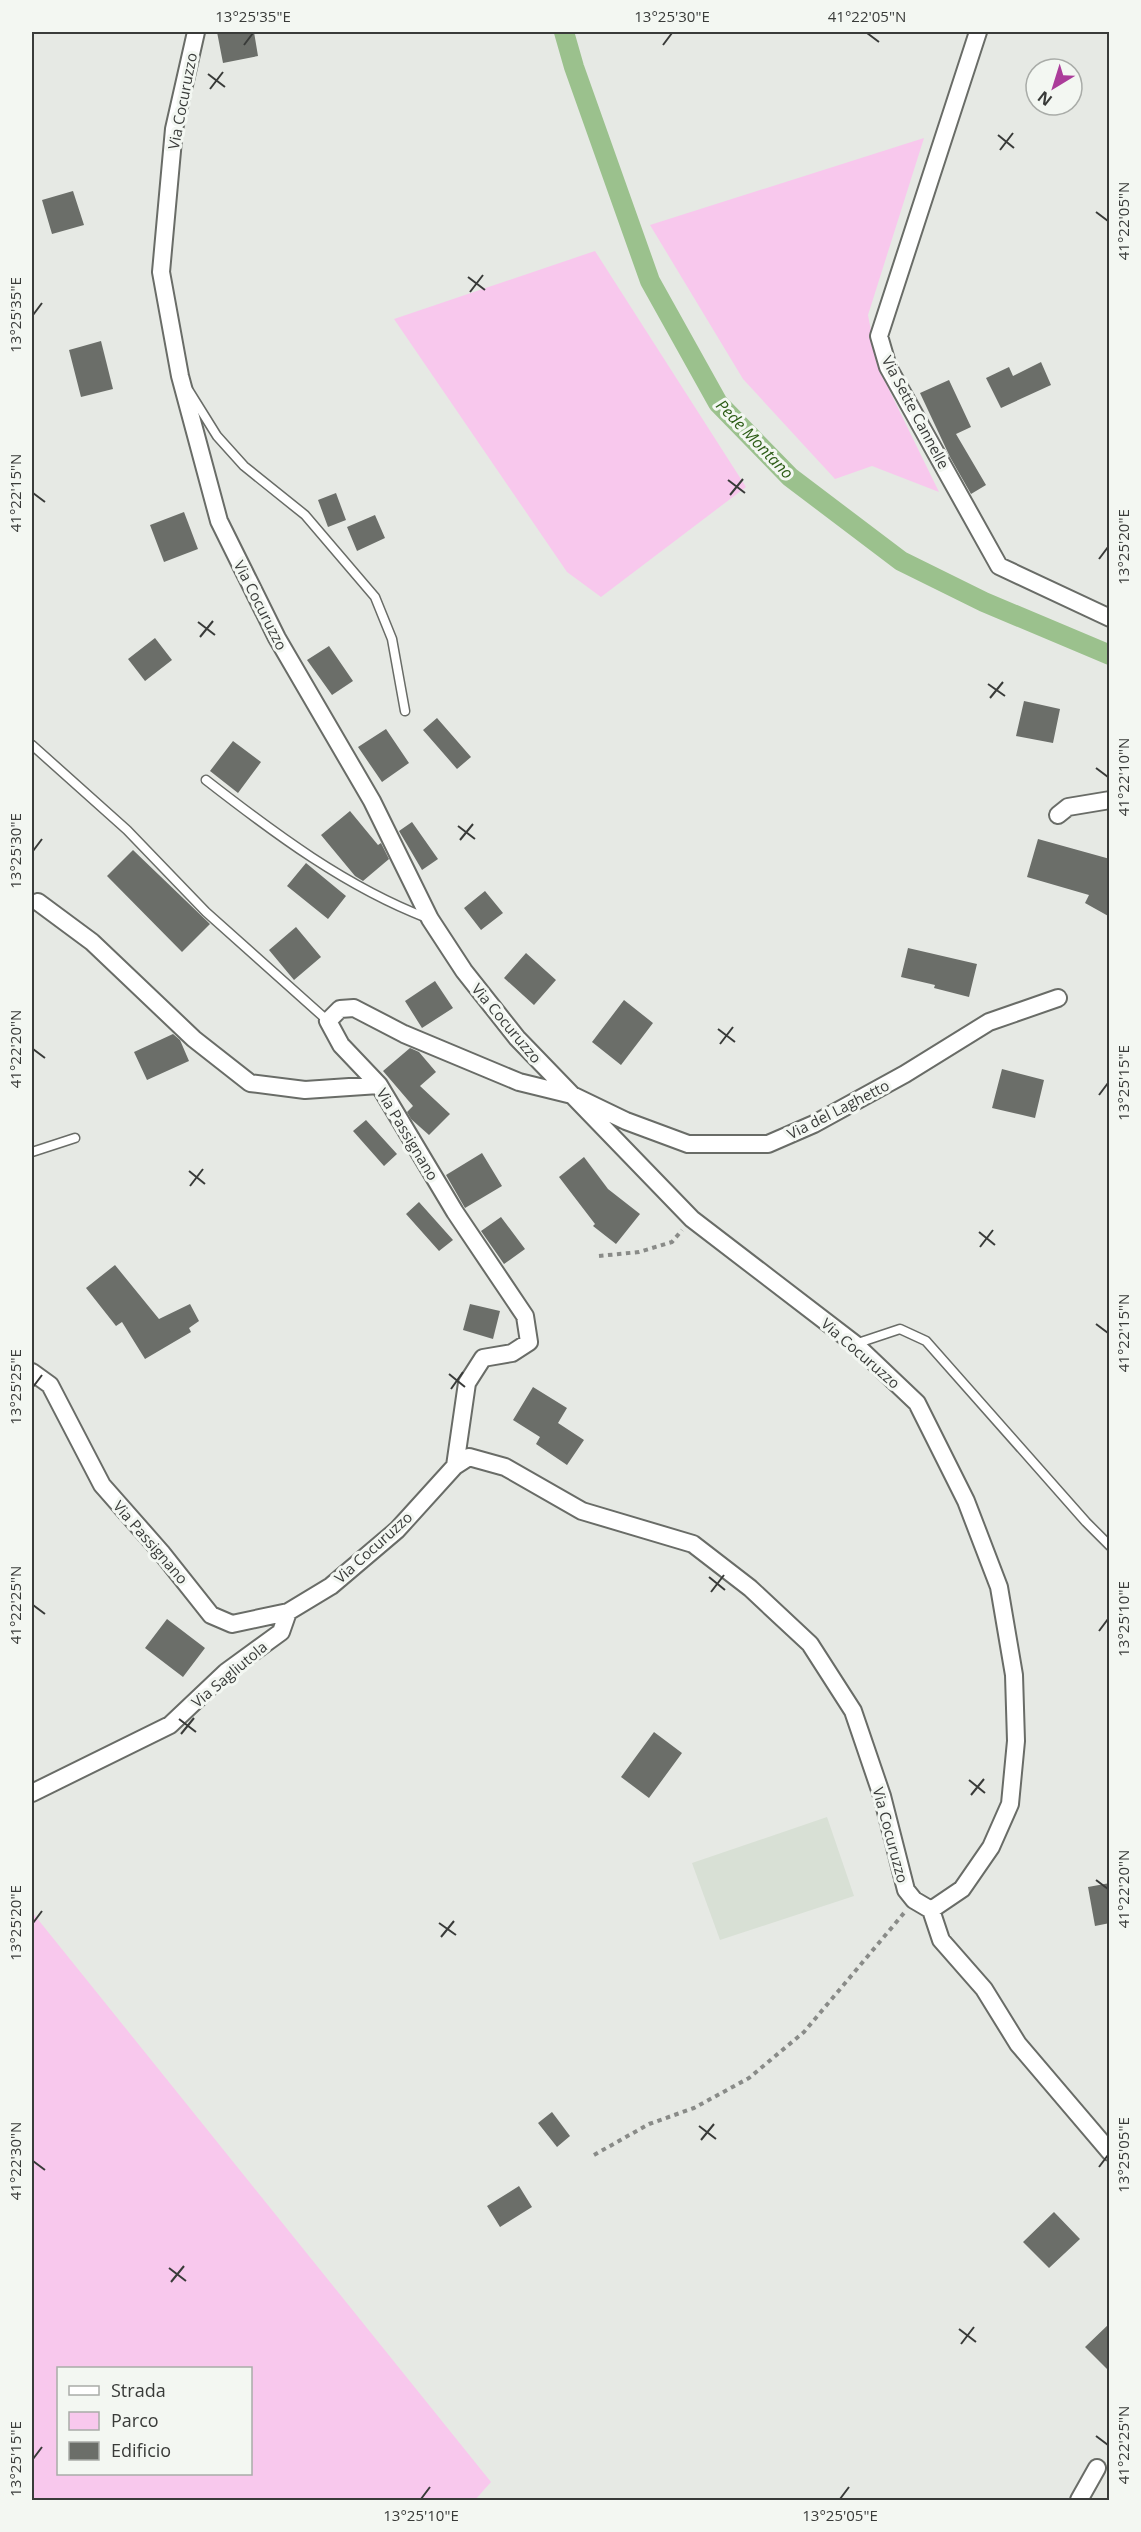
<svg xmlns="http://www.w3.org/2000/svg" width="1141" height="2532" font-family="'Open Sans',sans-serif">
	<rect width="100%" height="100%" fill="#e6e9e4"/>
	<path fill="#d8e0d5" d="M827,1817l27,79 -134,44 -28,-77z"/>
	<path fill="#f8c8ed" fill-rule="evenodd" d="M924,138l-56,177 10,52 61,125 -67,-26 -37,13 -92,-100 -93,-154z
		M595,251l151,236 -145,110 -34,-25 -173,-253z
		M32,1912l459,570 -16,18h-443zM58,2368h192v106h-192z"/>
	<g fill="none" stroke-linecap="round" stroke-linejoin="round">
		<path stroke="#9bc18d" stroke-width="20" d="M564,32l10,35 76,214 68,122 72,74 111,84 83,41 126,53"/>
	</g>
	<path fill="#6b6e69" d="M217,32h37l4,24 -35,7z
		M73,191l11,34 -32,9 -10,-34z
		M101,341l12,48 -32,8 -12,-47z
		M1041,362l10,23 -50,23 -15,-30 23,-11 4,9z
		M949,380l22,47 -15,7 30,51 -15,9 -21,-37 -30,-64z
		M336,493l10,27 -18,7 -10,-27z
		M184,512l14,37 -34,13 -14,-37z
		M375,515l10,23 -28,13 -10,-24z
		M155,638l17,22 -27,21 -17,-22z
		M329,646l24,35 -21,14 -25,-35z
		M1024,701l36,8 -7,34 -37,-7z
		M437,718l34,39 -14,12 -34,-39z
		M386,729l23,34 -27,19 -24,-35z
		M233,741l28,21 -23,31 -28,-22z
		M350,811l28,34 3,-2 8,16 -26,22 -8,-5 -34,-41z
		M412,822l26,37 -16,11 -23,-39z
		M1038,839l72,20v58l-25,-14 4,-8 -62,-18z
		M133,850l77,74 -28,28 -75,-76z
		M306,863l40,33 -18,23 -41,-33z
		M485,891l18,22 -22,17 -17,-22z
		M296,927l25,30 -27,23 -25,-30z
		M908,948l69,16 -8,33 -35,-9 1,-3 -34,-8z
		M526,953l30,27 -22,25 -30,-27z
		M435,981l18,27 -31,20 -17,-27z
		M624,1000l29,23 -32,42 -29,-23z
		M173,1034l7,6 9,21 -42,19 -13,-28z
		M410,1048l9,4 17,20 -16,14 30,28 -21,21 -18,-16 -4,-7 6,-6 -30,-35z
		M1002,1069l42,11 -9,38 -43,-10z
		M366,1120l31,34 -13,12 -31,-35z
		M482,1153l20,33 -37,22 -19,-33z
		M584,1157l24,32 32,25 -24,30 -23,-18 2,-2 -36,-47z
		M419,1202l34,38 -14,11 -33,-37z
		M501,1217l24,32 -21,15 -23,-33z
		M115,1265l44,54 31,-15 9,17 -10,7 2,4 -46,27 -23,-37 -6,4 -30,-38z
		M470,1304l30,7 -7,28 -30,-9z
		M533,1387l34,21 -9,15 26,17 -17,25 -31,-21 4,-7 -27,-17z
		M167,1619l38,29 -22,29 -38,-29z
		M654,1732l28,21 -33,45 -28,-21z
		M1110,1883v40l-15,3 -7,-39z
		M552,2112l18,24 -13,11 -19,-24z
		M519,2186l13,21 -32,20 -13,-21z
		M1054,2212l26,27 -31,29 -26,-26z
		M1110,2323v49l-25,-25z"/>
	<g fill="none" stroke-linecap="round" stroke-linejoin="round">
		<defs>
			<path id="lane" d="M189,391l28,45 27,30 61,49 70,82 17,42 13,72
				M32,745l95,85 79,82 122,109
				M206,780c68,53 140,107 221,138
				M32,1152l43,-14
				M855,1344l45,-15 26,12 160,181 24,24"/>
			<path id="street" d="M978,32l-99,304 9,31 111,199 111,52
				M1058,815l10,-8 42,-7
				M38,902l54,40 102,97 56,44 55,7 74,-5
				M32,1372l18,13 52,100 59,67 50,63 21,9 56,-12 43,-26 66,-56 58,-64 14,-9 36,10 77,44 111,33 57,44 60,56 43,67 29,85 24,94 8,10 17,10 31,-21 29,-42 19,-43 6,-63 -2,-66 -15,-88 -33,-86 -49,-98 -62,-59 -163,-125 -175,-181 -53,-67 -34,-52 -58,-118 -95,-163 -58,-117 -39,-145 -19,-104 13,-143 22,-97
				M455,1466l12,-83 16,-25 29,-5 17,-11 -4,-26 -70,-104 -76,-127 -38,-40 -13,-24 12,-12 14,-1 50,26 115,48 53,13 54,26 62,23h80l46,-20 91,-50 84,-52 69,-24
				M32,1793l138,-68 56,-53 55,-40 7,-20
				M931,1910l10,30 43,49 34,55 92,108
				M1079,2500l18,-32"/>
		</defs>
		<use href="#lane" stroke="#696c67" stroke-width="11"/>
		<use href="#street" stroke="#696c67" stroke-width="20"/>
		<path stroke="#898b88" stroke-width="4" stroke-dasharray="4.5 4.5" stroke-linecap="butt" d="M599,1256l40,-4 33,-10 10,-12
			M594,2155l55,-31 45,-16 55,-30 55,-46 100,-119"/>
		<use href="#lane" stroke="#fff" stroke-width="8"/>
		<use href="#street" stroke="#fff" stroke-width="16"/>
	</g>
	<path fill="none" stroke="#393b39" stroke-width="2" d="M867,33l12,9M244,45l9,-12M663,45l9,-12M208,74l17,13M210,89l13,-17M998,135l16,13M1000,150l13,-17M1096,212l12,9M468,277l17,13M470,292l13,-17M33,315l9,-12M728,480l17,13M33,493l12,9M730,495l13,-16M1099,559l9,-12M198,622l17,13M200,637l13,-16M988,684l17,12M990,698l13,-16M1096,768l12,9M458,826l17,13M460,840l13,-16M33,851l9,-12M718,1029l17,13M720,1044l13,-17M33,1049l12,9M1099,1095l9,-12M189,1171l16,13M190,1186l13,-17M979,1232l16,13M980,1247l13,-17M1096,1324l12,9M449,1374l16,13M33,1387l9,-12M451,1389l12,-17M709,1577l16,13M711,1592l13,-17M33,1605l12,9M1099,1631l9,-12M179,1719l17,13M181,1734l13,-16M969,1780l16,13M971,1795l13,-16M1096,1880l12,9M33,1923l9,-12M439,1923l17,12M441,1937l13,-16M699,2126l17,13M701,2140l13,-16M33,2161l12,9M1099,2167l9,-12M169,2268l17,13M171,2282l13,-16M959,2329l17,13M961,2344l13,-17M1096,2436l12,9M33,2459l9,-12M421,2499l9,-12M840,2499l9,-12"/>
	<g text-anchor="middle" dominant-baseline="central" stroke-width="6" stroke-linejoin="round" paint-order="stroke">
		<g font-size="15" fill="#393b39" stroke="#f3f7f2">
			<text transform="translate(182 101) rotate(-79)">Via Cocuruzzo</text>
			<text transform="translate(916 412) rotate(62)">Via Sette Cannelle</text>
			<text transform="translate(261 605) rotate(63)">Via Cocuruzzo</text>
			<text transform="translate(507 1023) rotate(50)">Via Cocuruzzo</text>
			<text transform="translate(838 1109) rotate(-27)">Via del Laghetto</text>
			<text transform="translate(408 1134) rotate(59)">Via Passignano</text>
			<text transform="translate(861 1353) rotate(41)">Via Cocuruzzo</text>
			<text transform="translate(151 1542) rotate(49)">Via Passignano</text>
			<text transform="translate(373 1547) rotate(-42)">Via Cocuruzzo</text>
			<text transform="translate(229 1674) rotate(-40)">Via Sagliutola</text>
			<text transform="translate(891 1835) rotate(75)">Via Cocuruzzo</text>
		</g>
		<g font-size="16" font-style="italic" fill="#2c5c16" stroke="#f3f7f2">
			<text transform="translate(755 439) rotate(46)">Pede Montano</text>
		</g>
	</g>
	<rect width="1141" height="2532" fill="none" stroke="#f3f7f2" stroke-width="66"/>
	<rect x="57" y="2367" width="195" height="108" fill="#f3f7f2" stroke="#a9aca8" stroke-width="1.5"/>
	<rect x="69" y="2386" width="30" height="9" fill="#ffffff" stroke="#a9aca8" stroke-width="1.5"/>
	<text x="111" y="2397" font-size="18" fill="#393b39">Strada</text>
	<rect x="69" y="2412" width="30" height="18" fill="#f8c8ed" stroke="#a9aca8" stroke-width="1.5"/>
	<text x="111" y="2427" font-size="18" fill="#393b39">Parco</text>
	<rect x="69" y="2442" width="30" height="18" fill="#6b6e69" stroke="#a9aca8" stroke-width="1.5"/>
	<text x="111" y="2457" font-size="18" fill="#393b39">Edificio</text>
	<g transform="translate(1054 87) rotate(218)"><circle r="28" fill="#f3f7f2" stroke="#a9aca8" stroke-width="1.5"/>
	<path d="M0-4.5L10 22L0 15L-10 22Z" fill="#ab3c9a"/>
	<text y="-9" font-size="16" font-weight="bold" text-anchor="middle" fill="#393b39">N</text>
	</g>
	<rect x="33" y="33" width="1075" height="2466" fill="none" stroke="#393b39" stroke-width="2"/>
	<g font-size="15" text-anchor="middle" fill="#393b39">
		<text x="253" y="22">13°25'35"E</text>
		<text x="672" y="22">13°25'30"E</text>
		<text x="867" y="22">41°22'05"N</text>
		<text transform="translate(1124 221) rotate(-90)" y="5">41°22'05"N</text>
		<text transform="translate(16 315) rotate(-90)" y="5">13°25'35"E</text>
		<text transform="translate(16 493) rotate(-90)" y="5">41°22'15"N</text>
		<text transform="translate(1124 547) rotate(-90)" y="5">13°25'20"E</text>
		<text transform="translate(1124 777) rotate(-90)" y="5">41°22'10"N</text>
		<text transform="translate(16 851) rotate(-90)" y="5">13°25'30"E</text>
		<text transform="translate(16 1049) rotate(-90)" y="5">41°22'20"N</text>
		<text transform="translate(1124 1083) rotate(-90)" y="5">13°25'15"E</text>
		<text transform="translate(1124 1333) rotate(-90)" y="5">41°22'15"N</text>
		<text transform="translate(16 1387) rotate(-90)" y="5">13°25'25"E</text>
		<text transform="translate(16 1605) rotate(-90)" y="5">41°22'25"N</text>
		<text transform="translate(1124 1619) rotate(-90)" y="5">13°25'10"E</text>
		<text transform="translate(1124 1889) rotate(-90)" y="5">41°22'20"N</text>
		<text transform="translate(16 1923) rotate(-90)" y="5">13°25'20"E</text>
		<text transform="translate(1124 2155) rotate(-90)" y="5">13°25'05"E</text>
		<text transform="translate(16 2161) rotate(-90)" y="5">41°22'30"N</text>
		<text transform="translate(1124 2445) rotate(-90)" y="5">41°22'25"N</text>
		<text transform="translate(16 2459) rotate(-90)" y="5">13°25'15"E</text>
		<text x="421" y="2521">13°25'10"E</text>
		<text x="840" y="2521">13°25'05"E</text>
	</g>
</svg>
